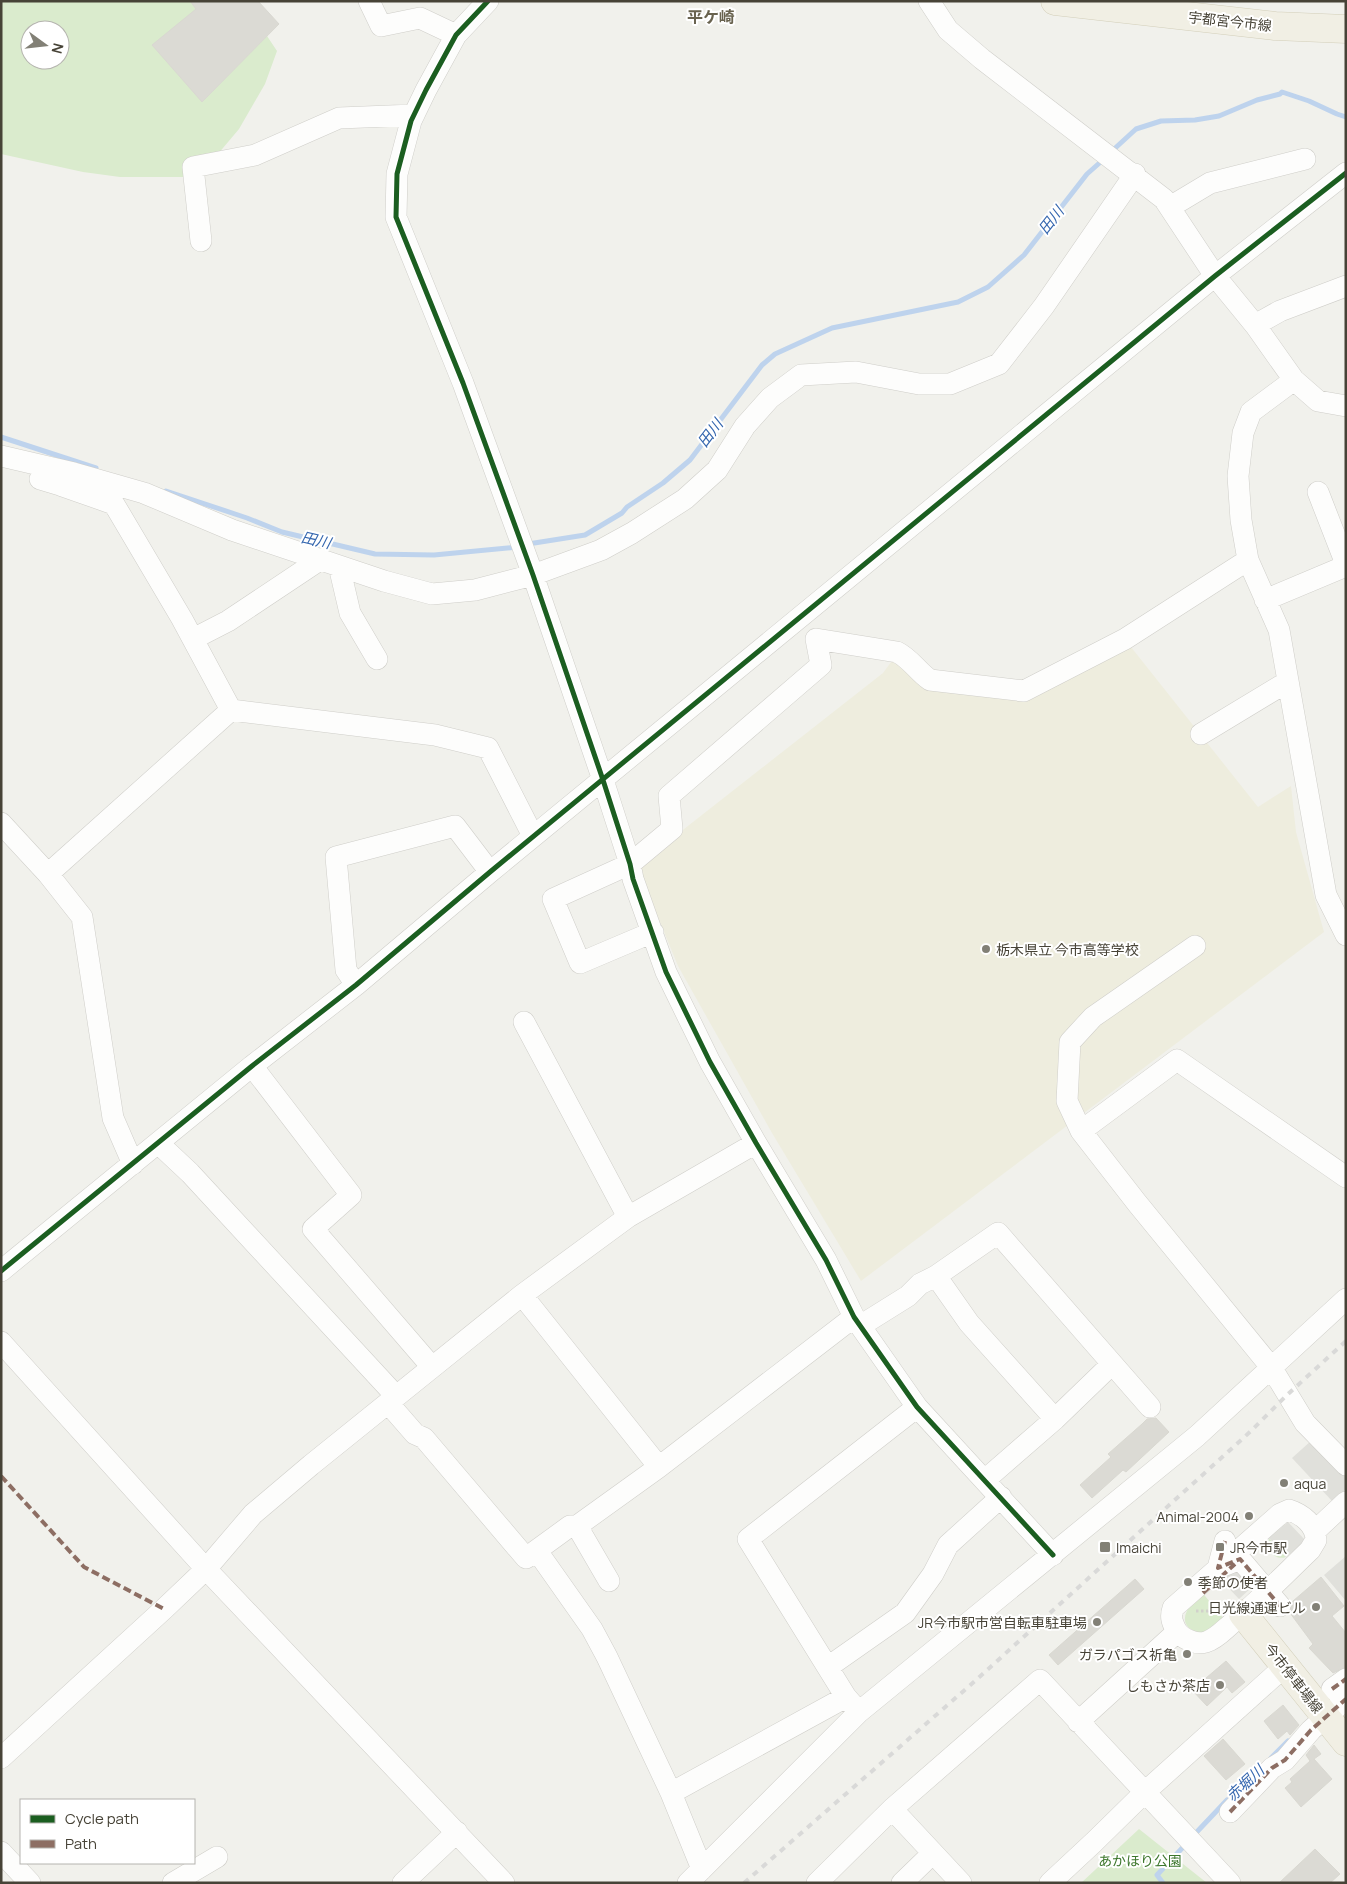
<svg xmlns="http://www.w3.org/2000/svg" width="1347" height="1884" font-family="Manrope,'Noto Sans JP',sans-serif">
	<rect width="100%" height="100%" fill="#f1f1ec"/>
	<path fill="#eeedde" d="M1127,642l131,165 33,-21 5,46 28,100 -463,349 -89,-148 -94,-167 -41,-100 246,-193 14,-19 25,24 102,16z"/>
	<path fill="#daebcd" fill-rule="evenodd" d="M1,1h234l22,20 20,30 -12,33 -26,45 -32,38 -24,10h-63l-37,-5 -82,-18zM30,30h30v30h-30z
		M1269,1538l17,19c-12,4 -20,-7 -17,-19z
		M1201,1591l22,27 -12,12 -10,3c-30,-7 -11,-29 0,-42z
		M1139,1829l68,54h-126z"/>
	<path fill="#e0e0db" d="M1312,1440l34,32v17l-14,12 -40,-43z
		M1288,1522l18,19 -20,16 -17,-19z
		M1346,1556v45l-22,-26z
		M1233,1567l18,21 -12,11 -19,-20z"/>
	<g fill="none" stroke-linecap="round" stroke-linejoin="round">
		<path stroke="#bed3ed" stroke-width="5" d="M1112,151l24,-22 25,-8 34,-1 24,-4 38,-16 23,-6 2,-2 27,9 28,13 9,3
			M1,437l95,31
			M166,491l81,27 35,14 93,22 59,1 84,-8
			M528,544l57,-9 37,-22 5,-6 36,-24 27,-23 72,-95 13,-11 57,-26 126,-26 30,-15 36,-32 63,-81 17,-15
			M1271,1758l17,-17
			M1193,1836l34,-36
			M1163,1883l-6,-8 29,-31"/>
	</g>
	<path fill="#dbdad4" stroke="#d9d8d1" d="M190,1h68l21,23 -77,78 -50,-57 44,-36z
		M1156,1418l13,14 -43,40 -3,-2 -31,28 -12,-13 31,-28 -3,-3 34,-30 5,-5z
		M1321,1577l23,29 -12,10 14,17v34l-13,6 -24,-25 4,-4 -23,-31 3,-12z
		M1135,1579l9,10 -86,76 -9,-10z
		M1226,1661l19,21 -13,11 -5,-6 -20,19 -15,-16z
		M1283,1705l16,20 -9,10 -3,-4 -9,8 -14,-18z
		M1223,1739l22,25 -19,16 -22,-24z
		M1314,1745l7,9 -7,5 18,20 -31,28 -16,-19 7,-6 -2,-3 20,-18 -4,-6z
		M1315,1849l25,25 -10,9h-51z"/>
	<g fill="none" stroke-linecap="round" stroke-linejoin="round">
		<defs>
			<path id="minor" d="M369,1l12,25 39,-8 36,17
				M488,1l-32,34 -30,55 -15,31 -14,53 -1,43 67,166 70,192 70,205 27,84 3,15 33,93 44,90 46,81 70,117 28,57 63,90 136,148
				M929,1l19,29 34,29 182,140 51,77 40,49 39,55
				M1170,207l40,-24 95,-24
				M201,241l-8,-74 62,-12 84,-37 75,-3
				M1255,325l25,-14 66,-25
				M1346,406l-28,-5 -24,-21 -43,32 -8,21 -5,43 3,44 7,40 31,70 47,265 20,40
				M1,456l73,17 70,20 88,37 152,51 48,13 43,-4 58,-15 68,-25 31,-17 53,-34 32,-29 28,-44 25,-28 31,-23 55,-3 63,12h31l49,-20 45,-58 91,-132
				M40,479l20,6 54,19 68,115 49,91 204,25 53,13 45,88
				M1318,492l28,72
				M339,566l11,47 27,46
				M1265,600l81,-34
				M193,639l35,-18 93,-62
				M1201,734l86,-52
				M1,823l47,51 34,43 31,201 20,46
				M48,874l183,-164
				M653,932l-73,31 -27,-64 77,-35 42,-35 -3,-33 152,-131 -5,-26 81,13c14,7 21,20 33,28l94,11 101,-52 123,-79
				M1195,946l-102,71 -23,25 -3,59 14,30 56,72 134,164 34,56 41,42
				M356,985l-10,-15 -10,-113 119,-31 35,46
				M524,1022l104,195
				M252,1066l99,129 -38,34 119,138
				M1081,1131l96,-71 169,117
				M158,1143l32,30 206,223
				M1,1271l251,-205 104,-81 134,-113 725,-596 131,-103
				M936,1276l33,47 86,96
				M522,1295l137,172
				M860,1326l48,-30 12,-12 16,-8 62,-43 152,174
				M1,1342l205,227 298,314
				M388,1403l27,31 9,4 102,120 44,-32h7l32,55
				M986,1479l69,-60 57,-55
				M1289,1510c13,4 27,15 27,30l-6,10c-26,25 -51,51 -79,74 -7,6 -15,15 -25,18 -10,3 -24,-3 -30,-12 -4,-8 -6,-13 -3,-22l107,-94z
				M577,1526l82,-59 195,-150
				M1315,1531l31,-29
				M1225,1541l-7,27 22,-9 40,47
				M537,1551l55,78 15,28 64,136 31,76
				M828,1667l77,-54 28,-39 15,-29 53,-48
				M1332,1689l14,-10
				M859,1712l-13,-15 -98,-158 169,-132
				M1078,1722l99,-90
				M1,1758l163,-149 42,-40 47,-55 58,-49 211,-170 106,-78 128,-74
				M671,1793l175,-96
				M892,1809l69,74
				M1230,1812l42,-44 13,-8 26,-30 35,-31
				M1,1852l29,31
				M173,1883l44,-26
				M403,1883l54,-51
				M688,1883l171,-171 338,-276 149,-137
				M817,1883l75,-74 148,-129 190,203
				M902,1883l31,-30
				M1050,1883l44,-41 51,-50 140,-126"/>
			<path id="major" d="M1055,1l220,25 71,3
				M1243,1614l103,128"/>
		</defs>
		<use href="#minor" stroke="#cfcec9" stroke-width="22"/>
		<use href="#major" stroke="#d3cfba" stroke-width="29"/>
		<path stroke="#d1d1cb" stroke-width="3" stroke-dasharray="2.5 2.5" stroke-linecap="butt" d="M1196,1611h12l6,-5"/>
		<use href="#minor" stroke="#fdfdfc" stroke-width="21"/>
		<use href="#major" stroke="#f1efe4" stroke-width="28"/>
		<path stroke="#d9d9d8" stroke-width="4" stroke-dasharray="6 6" stroke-linecap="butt" d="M744,1883l231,-202 276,-250 36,-36 59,-54"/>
		<path stroke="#8d6e63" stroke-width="4" stroke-dasharray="8 4" stroke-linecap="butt" d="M1,1476l83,91 80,42
			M1225,1541l-7,27 22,-9 40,47
			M1203,1593l32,-29
			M1332,1689l14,-10
			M1230,1812l42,-44 13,-8 26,-30 35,-31"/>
		<defs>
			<path id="cycleway" d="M488,1l-32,34 -30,55 -15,31 -14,53 -1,43 67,166 70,192 70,205 27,84 3,15 33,93 44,90 46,81 70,117 28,57 63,90 136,148
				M1,1271l251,-205 104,-81 134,-113 725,-596 131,-103"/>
		</defs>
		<use href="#cycleway" stroke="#fff" stroke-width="8"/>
		<use href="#cycleway" stroke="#1b5e20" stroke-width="5"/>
	</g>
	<g fill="#828076" stroke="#fff" stroke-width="2">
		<circle cx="986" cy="949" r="5"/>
		<circle cx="1284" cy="1483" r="5"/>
		<circle cx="1249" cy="1516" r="5"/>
		<rect x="1099" y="1541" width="12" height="12" rx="2.5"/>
		<rect x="1215" y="1542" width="10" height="10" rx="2.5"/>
		<circle cx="1188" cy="1582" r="5"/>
		<circle cx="1316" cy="1607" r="5"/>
		<circle cx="1097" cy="1622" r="5"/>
		<circle cx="1187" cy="1654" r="5"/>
		<circle cx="1220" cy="1685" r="5"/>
	</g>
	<g text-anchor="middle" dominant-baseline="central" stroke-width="4" stroke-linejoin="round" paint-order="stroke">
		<g font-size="14" fill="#474337" stroke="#fff">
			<text transform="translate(1230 21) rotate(6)">宇都宮今市線</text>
			<text transform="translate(1294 1678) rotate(52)">今市停車場線</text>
		</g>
		<g font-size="14" fill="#474337" stroke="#fff" text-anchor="start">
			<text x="996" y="949">栃木県立 今市高等学校</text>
			<text x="1294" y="1483">aqua</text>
			<text x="1239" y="1516" text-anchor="end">Animal-2004</text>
			<text x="1116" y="1547">Imaichi</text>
			<text x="1230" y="1547">JR今市駅</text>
			<text x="1198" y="1582">季節の使者</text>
			<text x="1306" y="1607" text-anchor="end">日光線通運ビル</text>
			<text x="1087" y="1622" text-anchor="end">JR今市駅市営自転車駐車場</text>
			<text x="1177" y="1654" text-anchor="end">ガラパゴス祈亀</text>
			<text x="1210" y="1685" text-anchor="end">しもさか茶店</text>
		</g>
		<g font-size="14" fill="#3d772d" stroke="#fff">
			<text x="1140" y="1860">あかほり公園</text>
		</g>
		<g font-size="15" font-style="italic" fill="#3567af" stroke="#fff">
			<text transform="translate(1051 220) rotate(-52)">田川</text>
			<text transform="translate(710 433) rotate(-53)">田川</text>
			<text transform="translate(316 540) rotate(13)">田川</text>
			<text transform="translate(1245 1783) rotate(-43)">赤堀川</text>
		</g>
		<g font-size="16" font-weight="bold" fill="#69634f" stroke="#fff">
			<text x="711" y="17">平ケ崎</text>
		</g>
	</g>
	<rect width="1347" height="1884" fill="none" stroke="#474337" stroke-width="5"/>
	<rect x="20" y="1799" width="175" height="65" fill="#ffffff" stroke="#b5b4af"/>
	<rect x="30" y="1815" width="25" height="8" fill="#1b5e20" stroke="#b5b4af"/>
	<text x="65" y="1824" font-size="15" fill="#474337">Cycle path</text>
	<rect x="30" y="1840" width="25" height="8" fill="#8d6e63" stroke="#b5b4af"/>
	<text x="65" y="1849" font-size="15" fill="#474337">Path</text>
	<g transform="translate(45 45) rotate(105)"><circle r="24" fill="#ffffff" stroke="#b5b4af"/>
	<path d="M0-4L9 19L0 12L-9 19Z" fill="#828076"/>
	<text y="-8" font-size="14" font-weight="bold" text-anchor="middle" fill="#474337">N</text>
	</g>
</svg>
